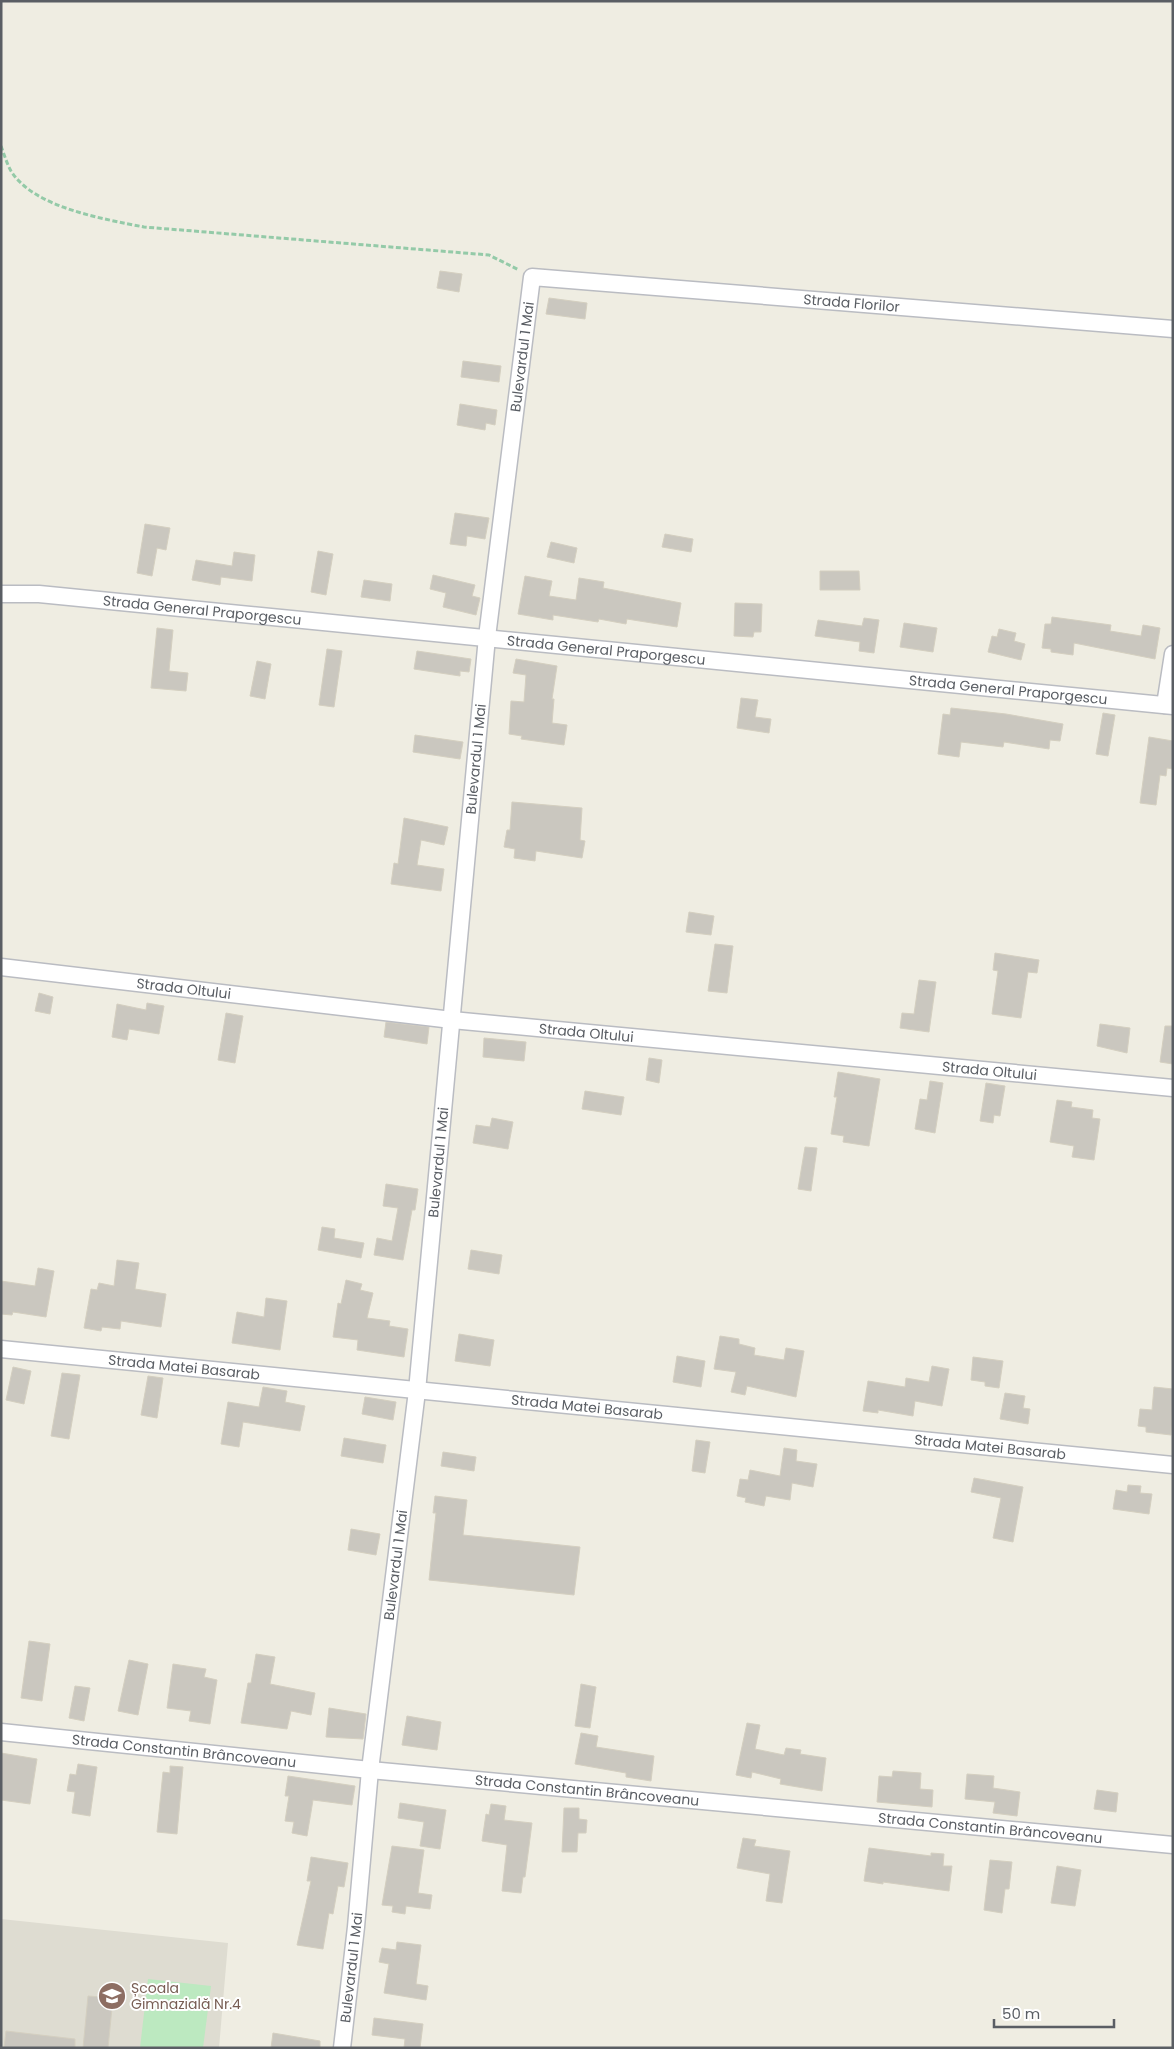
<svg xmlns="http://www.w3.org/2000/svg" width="1174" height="2049" font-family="Poppins,sans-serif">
	<rect width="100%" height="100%" fill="#efede2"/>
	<path fill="#dedcd1" d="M1,1919l227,24 -9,105h-218z"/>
	<path fill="#bce9c0" d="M148,1979l63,7 -8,62h-63z"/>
	<path fill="#cac7bf" stroke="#d4cfc0" d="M440,271l22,3 -3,18 -22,-4z
		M549,298l38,5 -2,16 -39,-5z
		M463,361l38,5 -2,16 -38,-5z
		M460,404l37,6 -2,15 -9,-2 -1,7 -28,-5z
		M455,513l34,5 -4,21 -18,-3 -1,10 -16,-2z
		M145,524l25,4 -4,22 -9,-2 -5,28 -15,-3z
		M665,534l28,5 -2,13 -29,-5z
		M551,542l26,6 -3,15 -27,-6z
		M318,551l15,3 -7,41 -15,-3z
		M234,552l21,3 -3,26 -31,-4 -1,8 -28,-5 4,-20 36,6z
		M820,571h39l1,19h-40z
		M433,575l42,10 -3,11 8,2 -4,17 -33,-8 3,-14 -16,-4z
		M525,576l27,5 -3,15 27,4 3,-22 25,4 -1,6 78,15 -4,24 -50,-8 -1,5 -27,-5 -1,3 -45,-7v5l-35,-6z
		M364,580l28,4 -2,17 -29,-4z
		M735,603l27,1 -1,28h-7l-1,5 -19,-1z
		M1052,617l59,8 -1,6 31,5 2,-11 17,3 -5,31 -81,-16 -1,12 -22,-3v-3l-9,-1 3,-24h6z
		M864,618l15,2 -5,33 -15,-2 1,-9 -45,-6 3,-16 44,6z
		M904,623l33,5 -4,24 -33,-5z
		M157,628l16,2 -4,41 19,2 -2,18 -35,-3z
		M999,629l17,4 -2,8 11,3 -4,16 -33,-8 4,-16 5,1z
		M327,649l15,2 -8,56 -15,-2z
		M417,651l54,8 -2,13 -9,-1v5l-46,-7z
		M516,659l41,7 -5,33h2l-2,24 15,2 -3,20 -43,-6 1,-3 -13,-2 2,-33 13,1 2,-27 -13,-2z
		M257,661l14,3 -6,35 -15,-3z
		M741,698l17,2 -3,17 16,2 -2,14 -32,-5z
		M951,708l55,6 57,10 -3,17 -10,-1 -1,9 -45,-7 -1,5 -42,-5 -2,15 -21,-3 5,-40 7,1z
		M1103,713l12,2 -7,41 -12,-2z
		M415,735l48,7 -3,17 -47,-7z
		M1149,737l24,4v28l-6,-1 -1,8 -6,-1 -4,30 -16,-2z
		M512,802l70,6 -2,32 5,1 -3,17 -46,-7 -1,10 -21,-3 1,-9 -11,-2 3,-17h3z
		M404,818l44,9 -4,18 -23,-5 -4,25 27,4 -3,22 -50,-7 3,-21 4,1z
		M689,912l25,4 -3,19 -25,-3z
		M715,944l18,2 -6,47 -19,-2z
		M995,953l44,7 -2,13 -9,-1 -7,46 -29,-4 6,-43 -5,-1z
		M919,980l17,2 -7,50 -29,-4 2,-15 12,1z
		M39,993l14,4 -3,17 -15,-3z
		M147,1003l17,3 -5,28 -30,-5 -2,11 -15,-3 5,-33 29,6z
		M226,1013l17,3 -8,47 -17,-3z
		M386,1022l43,5 -2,17 -43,-7z
		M1100,1024l30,4 -3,25 -30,-7z
		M1165,1026h8v38l-13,-2z
		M484,1038l42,4 -2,19 -41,-4z
		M649,1058l13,2 -3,23 -13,-3z
		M838,1072l42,7 -11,67 -26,-4 1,-6 -13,-2 6,-37h-3z
		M930,1081l13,2 -8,50 -20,-4 5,-30 7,1z
		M986,1083l19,3 -5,30 -6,-1 -1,8 -13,-2z
		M585,1091l39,6 -3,18 -39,-6z
		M1057,1100l15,2 -1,5 22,3 -1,8 8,1 -6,41 -22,-3 2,-11 -24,-4z
		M492,1118l21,4 -5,27 -35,-6 3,-18 14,2z
		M805,1147l12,1 -6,43 -13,-2z
		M386,1184l32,5 -3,21h-3l-9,50 -29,-5 3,-17 15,3 6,-33 -15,-2z
		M322,1227l13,2 -1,9 30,5 -3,15 -43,-8z
		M471,1250l31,5 -3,19 -31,-5z
		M117,1260l22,3 -4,26 31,5 -5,33 -40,-6 -1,8 -18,-2 -1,4 -17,-3 7,-39 6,1 2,-7 15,3z
		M38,1268l16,3 -8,46 -33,-5 -1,3 -11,-1v-33l34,5z
		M346,1280l16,4 -2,6 13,3 -6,25 23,3 -1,5 19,3 -4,28 -47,-7 1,-10 -25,-3 5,-34 3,1z
		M266,1298l21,3 -7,49 -48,-7 5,-31 27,5z
		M459,1334l35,6 -4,26 -35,-5z
		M720,1336l19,3v5l16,4 -1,7 30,5 2,-12 18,3 -8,46 -49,-11 -2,9 -14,-3 5,-20 -22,-3z
		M677,1356l28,5 -4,26 -28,-5z
		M973,1357l30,4 -4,27 -14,-2v-4l-14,-2z
		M932,1366l17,3 -7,37 -27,-5 -2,15 -35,-6v3l-15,-2 5,-30 37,6 1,-9 23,4z
		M13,1367l18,4 -7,33 -18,-4z
		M62,1373l18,2 -11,64 -18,-3z
		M148,1376l15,2 -6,40 -16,-3z
		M263,1387l24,4 -2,11 20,4 -5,25 -57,-9 -4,25 -18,-3 7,-42 31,5z
		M1154,1387l19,2 -2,46 -25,-3v-5l-8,-1 2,-17 12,1z
		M1005,1393l20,3 -2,12 7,1 -2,15 -28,-5z
		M365,1397l31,5 -3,18 -31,-6z
		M344,1438l42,7 -3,18 -42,-7z
		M696,1440l14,2 -5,31 -13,-2z
		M784,1448l13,2 -1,11 21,3 -4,23 -21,-4 -2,17 -24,-4 -2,10 -19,-4 1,-4 -9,-2 3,-17 8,1 2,-10 30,6z
		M443,1452l33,5 -2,14 -33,-5z
		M974,1478l49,9 -10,55 -20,-4 8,-40 -30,-6z
		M1128,1485l13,1 -1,7 12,1 -3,20 -36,-5 3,-19 11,2z
		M435,1496l32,4 -4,35 117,12 -6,48 -145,-15 7,-67h-3z
		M351,1529l29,5 -4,21 -28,-5z
		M29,1641l21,3 -8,57 -21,-3z
		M256,1654l19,3 -5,27 45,9 -4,22 -20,-4 -4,18 -46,-6 7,-40h3z
		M129,1660l19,4 -10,51 -20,-4z
		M173,1664l33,5 -2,8 13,3 -7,44 -21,-3 2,-10 -24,-3z
		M581,1684l15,3 -6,41 -15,-2z
		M75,1686l15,2 -6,33 -15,-3z
		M329,1708l37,6 -3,25 -37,-2z
		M407,1716l34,6 -4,28 -35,-5z
		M747,1723l13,2 -5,24 29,6 2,-7 15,2 -1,4 26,4 -4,33 -42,-7 1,-5 -29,-7 -1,6 -15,-3z
		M581,1733l17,3 -2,11 58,9 -3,25 -25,-4v-4l-51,-9z
		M1,1753l36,6 -7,45 -29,-4z
		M78,1764l19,3 -7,49 -18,-3 3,-21 -8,-1 3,-17 6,1z
		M170,1766l13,1 -6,67 -20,-2 6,-60 7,1z
		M893,1771l28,2 -1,16 13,1 -1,17 -55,-5 2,-26 13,1z
		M967,1774l27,2 -1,12 27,4 -3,24 -24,-3 2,-11 -30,-3z
		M288,1776l67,10 -3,19 -39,-5 -6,36 -15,-3 2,-11 -9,-1 4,-25h-4z
		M1097,1790l21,3 -2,19 -22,-3z
		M400,1803l46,7 -6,39 -20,-3 4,-24 -26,-4z
		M491,1804l15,2 -2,14 28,3 -7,54h-2l-2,16 -19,-2 5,-46 -25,-4 4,-27 3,1z
		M564,1808h15v11l8,1 -1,13h-8l-1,19h-15z
		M743,1838l13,2 -2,6 36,5 -8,52 -16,-2 4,-27 -33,-6z
		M392,1846l32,4 -6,43 14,2 -2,14 -24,-3 -1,8 -13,-2 1,-6 -11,-1z
		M869,1848l62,8v-3l13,1 -1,12h9l-3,25 -66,-9v2l-19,-3z
		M311,1857l37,6 -4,24 -6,-1 -5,28 -4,-1 -6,36 -26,-4 14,-64h-4z
		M990,1860l22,2 -3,27h-4l-3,24 -18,-3z
		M1057,1866l24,4 -6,36 -24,-3z
		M397,1942l24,3 -5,39 12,2 -2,14 -42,-7 5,-29 -10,-2 3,-14 14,2z
		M88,1996l25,2 -5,50h-25z
		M374,2018l49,6 -3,24h-16l1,-9 -33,-4z
		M6,2031l69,8v9h-71z
		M273,2033l47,8v7h-49z"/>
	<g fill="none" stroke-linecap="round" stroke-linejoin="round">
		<defs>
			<g id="minor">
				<path id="s1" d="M1,594h38l1134,112"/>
				<path d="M1165,705l8,-51"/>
				<path id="s2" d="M1,967l451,53 721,68"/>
				<path id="s3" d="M1,1349l1172,116"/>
				<path id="s4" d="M1,1732l369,38 803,75"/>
				<path id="s5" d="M342,2048l14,-121 14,-157 47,-379 70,-754 45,-360 641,52"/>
			</g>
		</defs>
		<use href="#minor" stroke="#babcc2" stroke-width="19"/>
		<path stroke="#94caa8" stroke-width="3" stroke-dasharray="5 2.5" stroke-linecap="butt" d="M1,146c3,8 6,18 10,25 23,37 93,48 133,56l345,28 30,15"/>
		<use href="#minor" stroke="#fff" stroke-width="16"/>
	</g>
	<defs>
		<symbol id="school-disc" viewBox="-11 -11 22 22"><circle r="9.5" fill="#8d6e63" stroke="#fff"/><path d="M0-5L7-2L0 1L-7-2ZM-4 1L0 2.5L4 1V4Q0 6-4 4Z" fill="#fff"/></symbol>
	</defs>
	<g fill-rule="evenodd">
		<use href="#school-disc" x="96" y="1980" width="32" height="32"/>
	</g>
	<g text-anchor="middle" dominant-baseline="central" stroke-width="4" stroke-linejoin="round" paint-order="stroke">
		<g font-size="14" fill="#5a5e64" stroke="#fff">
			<text stroke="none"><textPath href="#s5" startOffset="2102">Strada Florilor</textPath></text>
			<text stroke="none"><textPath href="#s5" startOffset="1701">Bulevardul 1 Mai</textPath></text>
			<text stroke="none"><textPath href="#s1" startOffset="202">Strada General Praporgescu</textPath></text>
			<text stroke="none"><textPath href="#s1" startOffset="608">Strada General Praporgescu</textPath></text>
			<text stroke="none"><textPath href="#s1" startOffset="1012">Strada General Praporgescu</textPath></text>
			<text stroke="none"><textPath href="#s5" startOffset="1296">Bulevardul 1 Mai</textPath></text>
			<text stroke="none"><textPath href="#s2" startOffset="184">Strada Oltului</textPath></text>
			<text stroke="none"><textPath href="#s2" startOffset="589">Strada Oltului</textPath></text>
			<text stroke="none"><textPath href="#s2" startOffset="994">Strada Oltului</textPath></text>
			<text stroke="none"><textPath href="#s5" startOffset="891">Bulevardul 1 Mai</textPath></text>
			<text stroke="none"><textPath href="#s3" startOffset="184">Strada Matei Basarab</textPath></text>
			<text stroke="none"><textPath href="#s3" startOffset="589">Strada Matei Basarab</textPath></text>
			<text stroke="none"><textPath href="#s3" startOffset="994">Strada Matei Basarab</textPath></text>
			<text stroke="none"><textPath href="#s5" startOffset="486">Bulevardul 1 Mai</textPath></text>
			<text stroke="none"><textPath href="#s4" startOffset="184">Strada Constantin Brâncoveanu</textPath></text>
			<text stroke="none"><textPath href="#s4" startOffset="589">Strada Constantin Brâncoveanu</textPath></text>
			<text stroke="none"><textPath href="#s4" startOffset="994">Strada Constantin Brâncoveanu</textPath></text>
			<text stroke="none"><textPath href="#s5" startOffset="81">Bulevardul 1 Mai</textPath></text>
		</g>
		<g font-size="14" fill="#785e54" stroke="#fff" text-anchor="start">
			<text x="131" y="1988">Școala<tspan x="131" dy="16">Gimnazială Nr.4</tspan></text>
		</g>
	</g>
	<rect width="1174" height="2049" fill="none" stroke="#5a5e64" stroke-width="5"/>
	<path d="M994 2019v8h120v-8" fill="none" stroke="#5a5e64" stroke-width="2.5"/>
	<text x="1002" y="2019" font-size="15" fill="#5a5e64" stroke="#ffffff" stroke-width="4" paint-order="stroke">50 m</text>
</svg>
